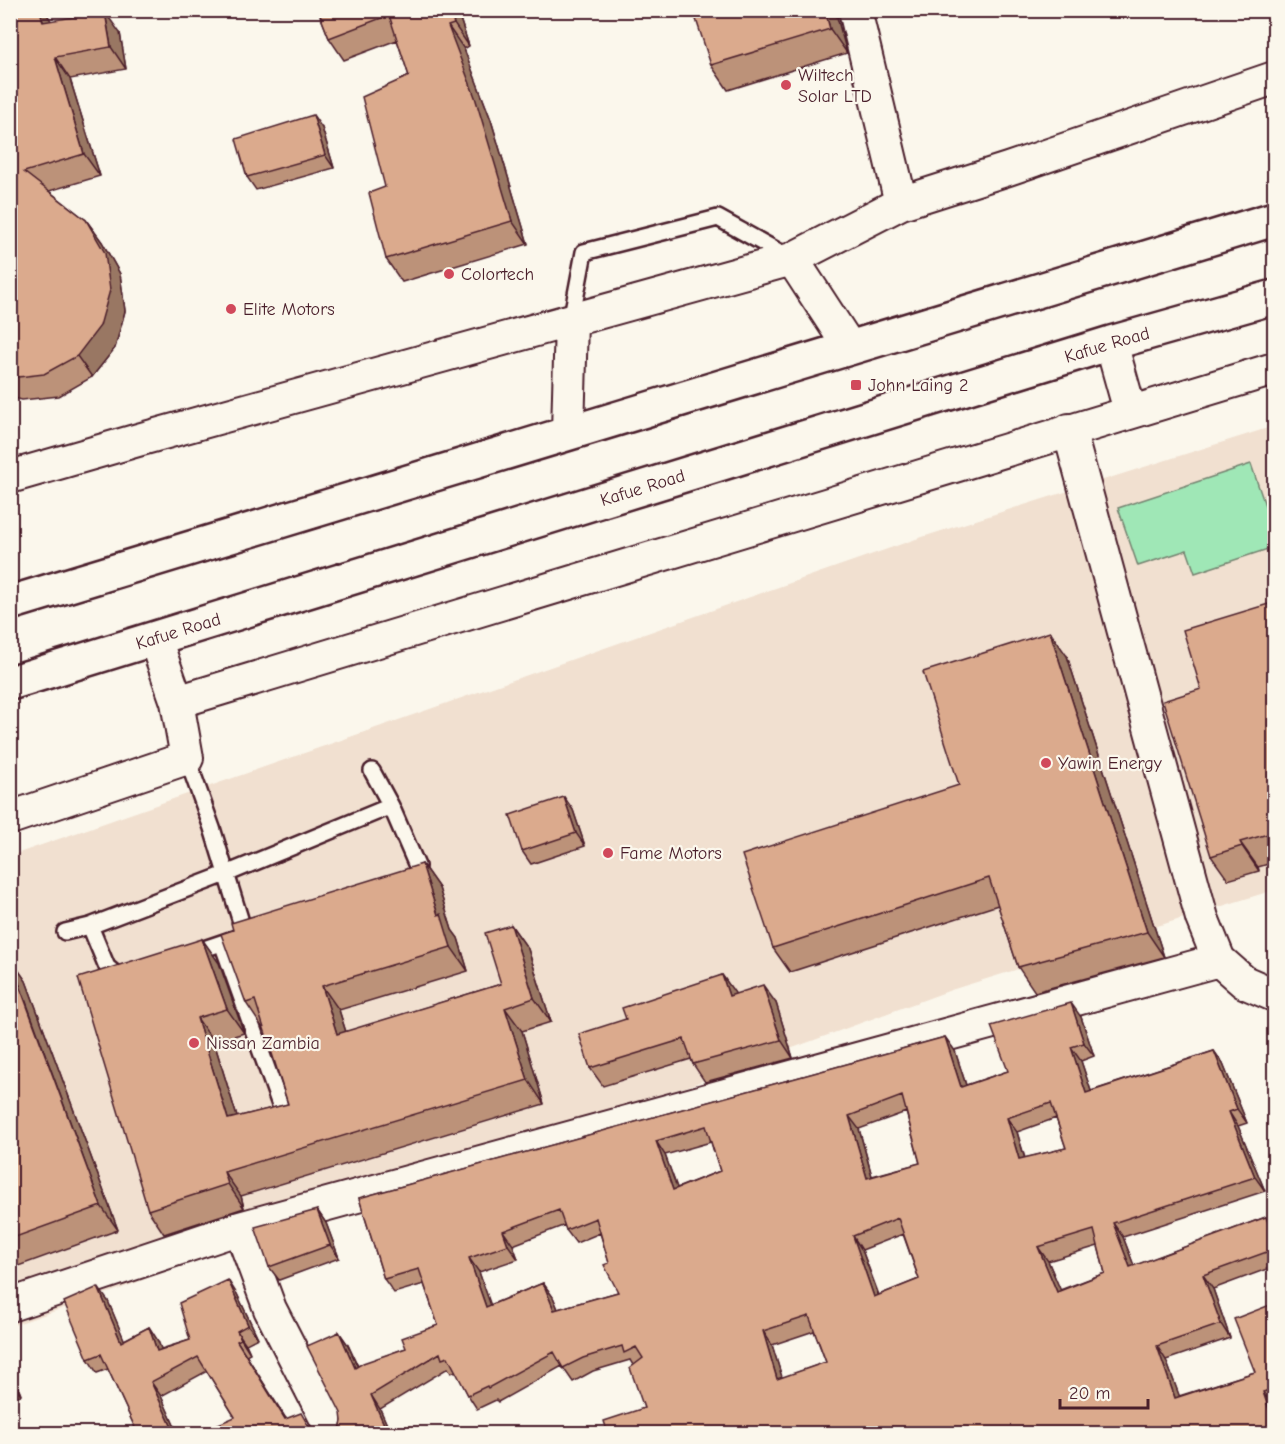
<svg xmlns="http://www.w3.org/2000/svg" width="1285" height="1444" font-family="'Comic Neue',sans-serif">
	<rect width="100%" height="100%" fill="#fbf7ec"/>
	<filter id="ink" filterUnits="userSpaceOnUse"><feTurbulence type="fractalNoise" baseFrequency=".0167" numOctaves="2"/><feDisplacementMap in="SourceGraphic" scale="12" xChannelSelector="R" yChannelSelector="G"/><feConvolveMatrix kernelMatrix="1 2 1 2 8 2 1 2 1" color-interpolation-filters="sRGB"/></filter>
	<g filter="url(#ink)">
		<path fill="#f1e0d0" d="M1274,426v464l-323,100 -268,98 -140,40 -34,20 -298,105 -91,36 -109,37 -1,-470 906,-317z"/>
		<path fill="#9fe7b6" stroke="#748370" stroke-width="1.5" d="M1251,464l23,68v15l-79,26 -8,-23 -49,16 -20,-58z"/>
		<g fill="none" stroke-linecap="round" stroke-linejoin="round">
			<defs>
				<path id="lane" d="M571,321l13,-69 134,-34 72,40
					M187,758l25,70 33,107 -56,19
					M372,771l19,35 26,60 -1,10 -6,5
					M90,926l136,-52 165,-68
					M65,932l25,-6 17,41 12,10 4,-1
					M222,943l62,173"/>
				<path id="street" d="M855,10l46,193
					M792,259l58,89
					M1111,343l19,68
					M1069,430l133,488 17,42 25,22 30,13
					M568,432l3,-111
					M10,477l128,-37 654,-181 109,-56 107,-34 266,-91
					M155,639l22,63 1097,-333
					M10,818l177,-60 -10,-56
					M240,1228l30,81 64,125
					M10,1305l230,-77 979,-268"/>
				<g id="primary">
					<path d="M10,603l1264,-384"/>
					<path id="s1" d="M10,683l1101,-340 163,-46"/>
				</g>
			</defs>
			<use href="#lane" stroke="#4a1f2b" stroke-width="20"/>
			<use href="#street" stroke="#4a1f2b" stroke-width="36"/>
			<use href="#primary" stroke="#4a1f2b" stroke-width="38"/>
			<use href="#lane" stroke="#fbf7ec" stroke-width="15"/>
			<use href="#street" stroke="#fbf7ec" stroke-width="32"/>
			<use href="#primary" stroke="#fbf7ec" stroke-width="33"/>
		</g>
		<path fill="#bc9279" stroke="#4a1f2b" stroke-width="1.5" fill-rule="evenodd" d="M10,10h34l7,11 69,12 6,36 -56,10 30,97 -51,15 37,29 16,22 18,32 5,37 -10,37 -23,29 -33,19 -37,4 -12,-3z
			M318,10h139l12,36 -5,3 27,71 37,124 -126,38 -16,-23 -1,-72 24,-111 -12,-36 -53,20 -15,-22z
			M835,10l12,43 -119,37 -17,-25z
			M322,128l12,40 -78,22 -9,-13z
			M1275,602v260l-17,5 1,4 -31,9 -17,-24 -10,-167z
			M1067,656l97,301 -129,35 -17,-25 -20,-62 -208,67 -17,-24 186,-163z
			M564,797l9,13 12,36 -54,18 -9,-13z
			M422,864l17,24 13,42 6,8 10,33 -129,39 7,22 155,-48 10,-59 17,24 23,73 -29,9 22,73 -303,92 3,12 -80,26 -16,-24 54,-271 17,24 25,70 -30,9 23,75 51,-13 -24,-77h-2l-16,-24z
			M10,958l16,23 92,249 -108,39z
			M722,975l13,19 41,9 17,55 -88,24 -12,-18 -2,-5 -88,27 -13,-18 36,-49z
			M1081,1017l13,39 -13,5 10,30 123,-40 9,13 24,59 -9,3 27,65 -142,46 11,29 132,-49 9,12v37l-62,23 17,49 -64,22 13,36 76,-24 20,-69v102l-2,1 2,5v23l-631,-26 -11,-43 -3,-5 -37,11 -20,11 -11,-16 -64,36 -2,-2 -19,9 -9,-14 -12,-24 -5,2 -3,-5 -68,41 11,25h-56l5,-4 2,-9 -3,-89 9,13 10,21 48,-18 32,-23 -14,-41 -30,9 -10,-14 -25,-81 586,-161 10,14 11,34 42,-14zM906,1112l14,51 -48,13 -13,-47zM1056,1118l10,30 -41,10 -8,-26zM711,1142l9,29 -43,17 -12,-33zM565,1225l1,5 10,13 24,-10 18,59 -60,17 -5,-12 -10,-14 -53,22 -11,-33 39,-13 -5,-14zM903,1234l16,45 -40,16 -17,-45zM1098,1246l7,27 -45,17 -12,-29zM814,1331l12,31 -44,16 -10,-33z
			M317,1210l9,13 13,35 -60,22 -10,-13z
			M237,1294l21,44 -12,6 4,9 -4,2 40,64 28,15 -79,-17 -28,-46 -46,25 17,38h-40l-30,-65 -11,4 -9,-14 20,-58 16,39 25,-13 9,14 3,8 29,-9z
			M10,1367l11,28 -11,3z"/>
		<path fill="#997763" stroke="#4a1f2b" stroke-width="1.5" d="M40,10h4l8,12h-9z
			M449,10h8l12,36 -15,-22z
			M825,10h10l12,43 -17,-24z
			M105,12l15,21 6,36 -15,-22z
			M448,26l16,23 27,71 37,124 -16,-23z
			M55,57l15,22 30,97 -16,-22z
			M313,115l9,13 12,40 -9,-13z
			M86,220l16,22 18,32 5,37 -10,37 -23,29 -15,-21z
			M1050,632l17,24 97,301 -17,-25z
			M564,797l9,13 12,36 -9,-13z
			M1240,842l18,25 1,4 -17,-25z
			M422,864l17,24 13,42 6,8 10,33 -17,-24 -13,-32z
			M511,925l17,24 23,73 -17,-24z
			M202,939l17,24 25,70 -17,-24z
			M10,958l16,23 92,249 -17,-24z
			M722,975l13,18 7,20 -13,-17z
			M763,985l13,18 17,55 -12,-18z
			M322,986l17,24 15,48 -17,-24z
			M1071,1003l10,14 13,39 -10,-13z
			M505,1008l17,23 22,73 -16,-24z
			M197,1018l17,24 31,101 -17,-24z
			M945,1037l10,14 16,50 -10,-14z
			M1071,1047l10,14 15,45 -10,-13z
			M1214,1051l9,13 24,59 -10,-14z
			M1229,1112l9,14 27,65 -10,-14z
			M849,1116l10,13 17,62 -9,-13z
			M1007,1118l10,14 12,41 -10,-14z
			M656,1141l9,14 18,49 -10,-14z
			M224,1172l17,24 3,12 -16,-24z
			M317,1210l9,13 13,35 -9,-13z
			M1266,1217l9,12v12z
			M1113,1223l10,14 17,44 -10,-14z
			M503,1231l10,14 5,14 -10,-14z
			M853,1236l9,14 22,61 -10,-14z
			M1038,1247l10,14 19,44 -10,-13z
			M469,1258l10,14 17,48 -10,-13z
			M1203,1275l10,14 17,49 -9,-14z
			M228,1280l9,14 21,44 -10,-13z
			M543,1283l10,14 11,27 -10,-14z
			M98,1287l10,14 23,55 -10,-14z
			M149,1327l9,14 9,23 -10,-13z
			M237,1331l9,13 4,9 -9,-14z
			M763,1331l9,14 15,48 -10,-14z
			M339,1332l9,13 16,36 -9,-13z
			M237,1341l9,14 49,78 -10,-14z
			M1157,1346l9,14 19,51 -10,-13z
			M10,1367l11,28 -9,-13 -2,-3z
			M151,1382l10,14 17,38h-3z
			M1263,1392l10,14 2,5v16z
			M371,1395l9,14 11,25h-2l-3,-5z"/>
		<path fill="#dbaa8d" stroke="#4a1f2b" stroke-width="1.5" fill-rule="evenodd" d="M10,10h30l3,12 62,-10 6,35 -56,10 29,97 -60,18 62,48 19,33 5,37 -10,36 -23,30 -33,18 -34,4z
			M318,10h131l5,14 -6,2 27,71 37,124 -126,38 -17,-66 16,-6 -23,-90 47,-21 -20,-61 -60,23z
			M693,10h132l5,19 -119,36z
			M313,115l12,40 -78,22 -11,-38z
			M1275,602v230l-35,10 2,4 -31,10 -48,-155 38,-12 -18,-59z
			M1050,632l97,300 -129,35 -29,-89 -216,70 -31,-93 217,-70 -36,-113z
			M564,797l12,36 -54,18 -12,-36z
			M422,864l16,51 3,-1 10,33 -129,39 15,48 164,-50 -16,-51 26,-8 23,73 -29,10 23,72 -304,92 4,12 -80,26 -70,-232 124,-39 25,70 -30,9 31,101 60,-15 -33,-104 -9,3 -25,-69 12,-4 -2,-7z
			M10,960l91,246 -91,33z
			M722,975l7,21 34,-11 18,55 -88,24 -9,-25 -94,29 -11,-34 47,-15 -4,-11z
			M1071,1003l13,40 -13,4 15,46 128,-42 23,58 -8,3 26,65 -142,46 17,44 136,-50 9,24v8l-72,26 18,49 -64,22 18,52 80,-26 -21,-53 41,-16v85l-12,4 12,35v7h-667l-4,-13 40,-13 -14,-40 13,-10 -7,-11 -12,6 -2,-7 -39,12 -20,10 -9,-16 -66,36 -1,-2 -19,9 -20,-38 -6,2 -2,-6 -69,42 15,34 -10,5h-41l5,-4 2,-9 -1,-8 -34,-67 32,-14 16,36 8,-5 43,-15 -4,-10 36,-13 -19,-56 -35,10 -25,-81 586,-161 16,50 47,-16 -17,-45zM902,1096l18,67 -53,15 -18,-62zM1051,1103l15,45 -47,11 -12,-41zM706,1126l14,45 -47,19 -17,-49zM559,1210l7,20 30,-12 13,45 -5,2 14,27 -64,18 -11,-27 -57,24 -17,-49 39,-13 -5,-14zM898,1218l21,61 -45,18 -21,-61zM1094,1230l11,43 -48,19 -19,-45zM809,1316l17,46 -49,17 -14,-48z
			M317,1210l13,35 -61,22 -14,-40z
			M228,1280l20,45 -11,6 4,8 -4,2 48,78 16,-6 12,21h-118l40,-17 -37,-60 -47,25 24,52h-37l-37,-80 -13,5 -24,-57 34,-15 23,55 28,-15 8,24 33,-11 -11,-37z"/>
	</g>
	<g fill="#d1495b" stroke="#fbf7ec" stroke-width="2">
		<circle cx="786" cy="85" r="6"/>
		<circle cx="449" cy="274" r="6"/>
		<circle cx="231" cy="309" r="6"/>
		<rect x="850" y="379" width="12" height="12" rx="3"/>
		<circle cx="1046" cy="763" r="6"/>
		<circle cx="608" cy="853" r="6"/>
		<circle cx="194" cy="1043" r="6"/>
	</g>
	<g text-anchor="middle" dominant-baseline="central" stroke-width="4.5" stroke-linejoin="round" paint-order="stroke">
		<g font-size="18" fill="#4a1f2b" stroke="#fbf7ec" text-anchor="start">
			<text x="798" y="75">Wiltech<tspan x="798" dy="21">Solar LTD</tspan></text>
			<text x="461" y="274">Colortech</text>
			<text x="243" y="309">Elite Motors</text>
			<text x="868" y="385">John Laing 2</text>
			<text x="1058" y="763">Yawin Energy</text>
			<text x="620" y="853">Fame Motors</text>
			<text x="206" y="1043">Nissan Zambia</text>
		</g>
		<g font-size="18" fill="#4a1f2b" stroke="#fbf7ec">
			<text stroke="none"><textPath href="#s1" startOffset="1148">Kafue Road</textPath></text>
			<text stroke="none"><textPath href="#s1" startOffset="662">Kafue Road</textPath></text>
			<text stroke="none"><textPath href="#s1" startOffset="176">Kafue Road</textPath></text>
		</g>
	</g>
	<rect width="1285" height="1444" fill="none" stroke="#fbf7ec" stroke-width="36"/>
	<rect x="18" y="18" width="1249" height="1408" fill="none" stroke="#4a1f2b" stroke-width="2" filter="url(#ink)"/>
	<path d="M1060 1399v9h88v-9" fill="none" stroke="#4a1f2b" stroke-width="3"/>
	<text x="1069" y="1399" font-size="18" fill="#4a1f2b" stroke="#fbf7ec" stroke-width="4.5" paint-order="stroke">20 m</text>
</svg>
